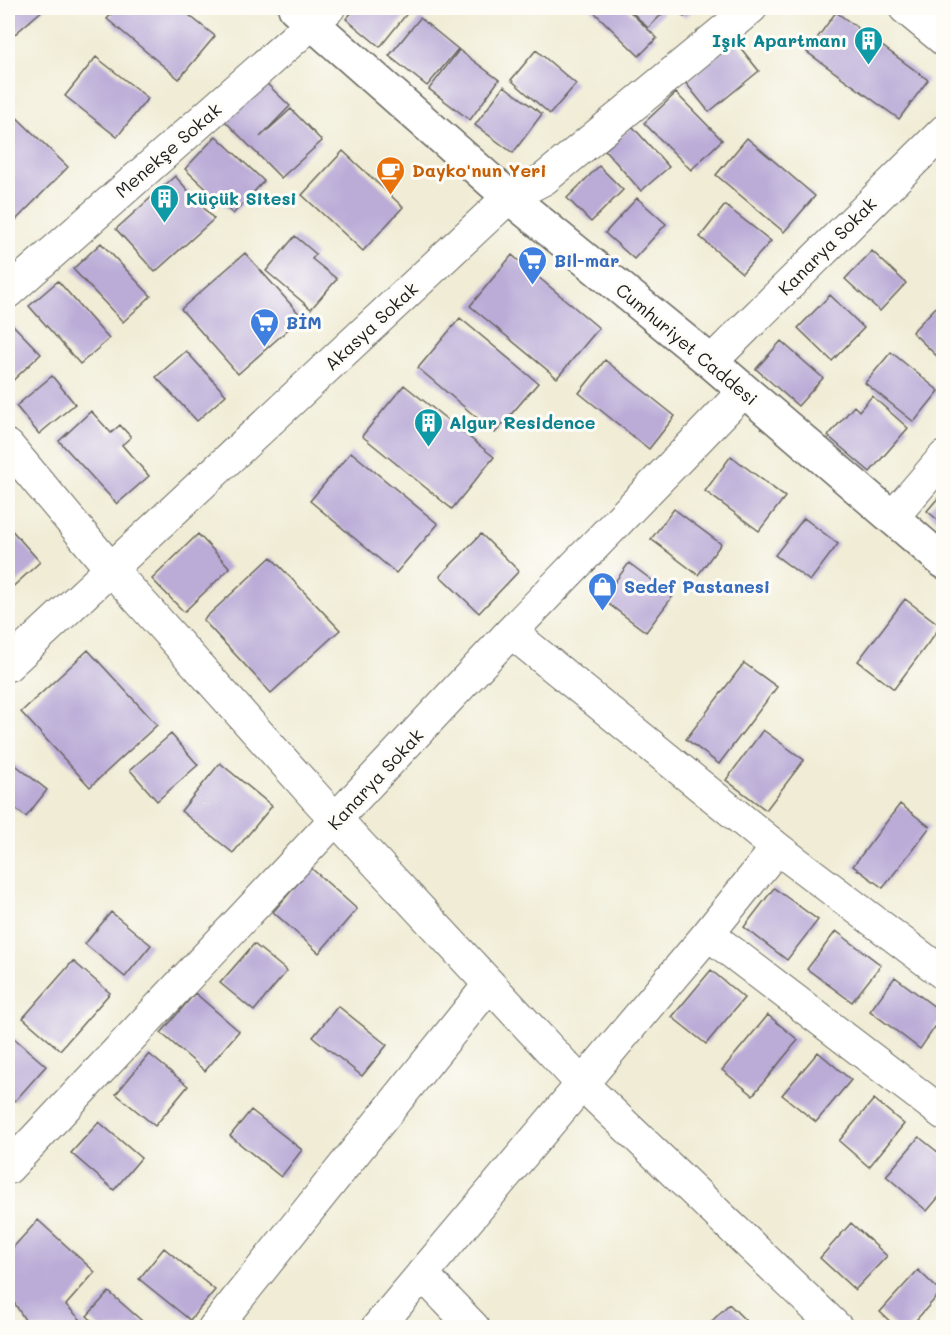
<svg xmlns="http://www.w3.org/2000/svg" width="951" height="1335" font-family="Mali,sans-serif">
	<rect width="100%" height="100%" fill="#fdfcf7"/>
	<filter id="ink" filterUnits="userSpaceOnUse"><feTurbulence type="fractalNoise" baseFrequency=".0167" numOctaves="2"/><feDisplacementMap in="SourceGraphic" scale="12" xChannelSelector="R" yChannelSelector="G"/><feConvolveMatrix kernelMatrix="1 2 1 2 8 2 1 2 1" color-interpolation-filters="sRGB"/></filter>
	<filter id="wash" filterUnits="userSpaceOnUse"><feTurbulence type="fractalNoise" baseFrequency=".008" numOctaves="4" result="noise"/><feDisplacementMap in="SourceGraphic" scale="24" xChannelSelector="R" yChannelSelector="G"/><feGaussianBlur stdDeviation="1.35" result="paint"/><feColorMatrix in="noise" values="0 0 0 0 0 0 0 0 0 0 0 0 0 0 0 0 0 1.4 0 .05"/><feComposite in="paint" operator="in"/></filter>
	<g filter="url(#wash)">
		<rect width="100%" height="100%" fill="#f0ecd5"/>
		<g id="blocks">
			<path fill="#baabd7" d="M8,8h37l-37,32z
				M117,8h63l35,28 -36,43 -72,-60z
				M356,8h49l4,3 -29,36 -34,-28z
				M590,8h36l31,30 -18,18z
				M639,8h18l6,5 -15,15 -15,-15z
				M675,8h21l-12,9z
				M836,12l92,68 -29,39 -92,-67z
				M420,18l38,31 -31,37 -38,-30z
				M735,41l24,30 -50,41 -24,-30z
				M459,50l40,30 -29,40 -41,-31z
				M536,50l40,34 -26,30 -39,-34z
				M96,57l52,41 -31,39 -52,-41z
				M261,78l29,28 -30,31 31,-28 31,32 -41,37 -59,-60z
				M504,86l38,28 -29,39 -38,-28z
				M676,93l46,47 -31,30 -47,-47z
				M10,111l58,56 -58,59 -2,-3v-110z
				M632,126l37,41 -28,24 -36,-41z
				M216,136l48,45 -31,33 -48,-45z
				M747,138l68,58 -31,36 -68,-57z
				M343,151l60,56 -40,44 -61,-56z
				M599,166l24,24 -32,32 -24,-24z
				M175,176l39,43 -59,53 -39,-43z
				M637,198l29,26 -32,35 -29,-26z
				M725,205l46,36 -29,32 -42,-36z
				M295,236l21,18 -4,5 25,20 -26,30 -45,-38z
				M101,243l50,53 -28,26 -50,-53z
				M872,251l34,32 -26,28 -35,-32z
				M245,253l57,64 -64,57 -57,-65z
				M512,255l87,73 -42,50 -87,-72z
				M58,281l51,58 -29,25 -51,-58z
				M830,295l34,33 -32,33 -34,-33z
				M939,304l5,5v54l-32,-31z
				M460,318l78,65 -43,50 -77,-65z
				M12,324l29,30 -33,31v-56z
				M781,341l42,37 -25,28 -42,-37z
				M186,351l40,44 -29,26 -41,-44z
				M891,352l48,39 -25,31 -49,-39z
				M605,360l70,56 -26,33 -70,-56z
				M52,376l23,28 -36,30 -23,-28z
				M404,385l90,72 -42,52 -90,-73z
				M872,396l36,32 -38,44 -42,-36 26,-30 5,5z
				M91,411l20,22 9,-8 11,12 -9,8 27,31 -32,28 -58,-63z
				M351,452l87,72 -42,49 -86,-72z
				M731,456l54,41 -26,34 -54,-40z
				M944,491v34l-17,-14z
				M674,509l47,35 -23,31 -47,-36z
				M804,518l34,26 -28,37 -35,-26z
				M8,526l32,36 -32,29z
				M198,534l32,34 -46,44 -32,-33z
				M481,534l38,37 -40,42 -39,-37z
				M271,557l69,73 -69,63 -68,-73z
				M629,563l44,33 -27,36 -44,-33z
				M905,599l36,27 -47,63 -36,-28z
				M88,650l69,75 -67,62 -69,-75z
				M744,663l33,24 -58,77 -33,-25z
				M763,730l41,30 -38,50 -40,-30z
				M171,734l27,31 -41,36 -27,-31z
				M8,759l39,31 -21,27 -18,-14z
				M220,763l52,43 -39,47 -52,-42z
				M900,804l30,23 -47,61 -30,-22z
				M311,868l46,41 -38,44 -46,-41z
				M774,888l44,32 -31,40 -43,-33z
				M111,912l40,33 -26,32 -40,-33z
				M836,931l45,34 -29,37 -45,-33z
				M254,944l33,27 -33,40 -34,-28z
				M73,961l37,32 -50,57 -37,-32z
				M711,970l33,28 -38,46 -34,-27z
				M895,977l49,37 -24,35 -50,-38z
				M195,993l44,38 -34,40 -44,-38z
				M338,1006l49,39 -25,31 -49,-39z
				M768,1015l30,25 -45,55 -31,-25z
				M8,1033l38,33 -31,35 -7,-6z
				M818,1052l33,28 -35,42 -34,-27z
				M149,1054l39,32 -33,40 -39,-32z
				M874,1099l30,25 -35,43 -30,-26z
				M251,1110l51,40 -21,27 -51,-41z
				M99,1122l42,36 -27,32 -43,-37z
				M919,1137l25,20v34l-17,20 -41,-35z
				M38,1220l57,52 -29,33 23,23h-59l-22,-35v-40z
				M851,1223l36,33 -32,34 -35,-32z
				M164,1248l51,42 -25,30 -51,-41z
				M918,1270l23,22 -32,36h-12l-17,-16z
				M109,1292l41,36h-50l-13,-12z
				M729,1304l24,24h-48z"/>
		</g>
	</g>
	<g filter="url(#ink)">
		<use href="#blocks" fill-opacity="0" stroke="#66655d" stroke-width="1.5"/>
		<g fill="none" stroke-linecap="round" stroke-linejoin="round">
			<defs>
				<path id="minor" d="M905,8l39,32
					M8,292l321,-284
					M711,362l233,-231
					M8,446l103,123 208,232 263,283 255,244
					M892,518l52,-61
					M511,632l266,216 167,126
					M8,665l501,-468 35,-18 207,-171
					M708,934l236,180
					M8,1168l503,-536 233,-241
					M422,1274l52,54
					M214,1328l275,-343
					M377,1328l331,-394 69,-86"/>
				<path id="primary" d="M295,8l214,189 202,165 233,200"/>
			</defs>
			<use href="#minor" stroke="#66655d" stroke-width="34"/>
			<use href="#primary" stroke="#66655d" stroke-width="36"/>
			<use href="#minor" stroke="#fff" stroke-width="32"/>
			<use href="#primary" stroke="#fff" stroke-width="33"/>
		</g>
	</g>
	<defs>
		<symbol id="building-pin" viewBox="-11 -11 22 30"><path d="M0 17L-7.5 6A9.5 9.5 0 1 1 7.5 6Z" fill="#0f9aa8" stroke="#fdfcf7"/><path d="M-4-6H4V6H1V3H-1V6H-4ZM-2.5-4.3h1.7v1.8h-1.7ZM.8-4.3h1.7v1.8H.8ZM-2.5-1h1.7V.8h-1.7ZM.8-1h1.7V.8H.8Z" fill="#fff"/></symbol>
		<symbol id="cafe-pin" viewBox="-11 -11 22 30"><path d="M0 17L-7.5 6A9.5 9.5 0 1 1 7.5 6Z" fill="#e8710a" stroke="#fdfcf7"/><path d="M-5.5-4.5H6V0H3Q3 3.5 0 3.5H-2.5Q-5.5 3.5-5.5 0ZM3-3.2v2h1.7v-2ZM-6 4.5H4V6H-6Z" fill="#fff"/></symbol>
		<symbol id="supermarket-pin" viewBox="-11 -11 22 30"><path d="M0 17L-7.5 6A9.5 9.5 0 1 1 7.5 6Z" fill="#3f7fe0" stroke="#fdfcf7"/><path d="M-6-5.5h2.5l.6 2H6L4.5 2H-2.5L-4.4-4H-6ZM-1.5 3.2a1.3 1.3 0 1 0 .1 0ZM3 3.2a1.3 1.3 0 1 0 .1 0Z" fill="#fff"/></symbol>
		<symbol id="shop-pin" viewBox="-11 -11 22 30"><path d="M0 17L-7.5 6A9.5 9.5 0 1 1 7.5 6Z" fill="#3f7fe0" stroke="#fdfcf7"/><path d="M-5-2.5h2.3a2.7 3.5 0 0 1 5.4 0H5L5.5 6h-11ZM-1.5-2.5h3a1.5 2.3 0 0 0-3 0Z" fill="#fff"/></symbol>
	</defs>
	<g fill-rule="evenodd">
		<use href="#building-pin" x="852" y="24" width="33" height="45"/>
		<use href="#cafe-pin" x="374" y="154" width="33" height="45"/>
		<use href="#building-pin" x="148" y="182" width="33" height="45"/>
		<use href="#supermarket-pin" x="516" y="244" width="33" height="45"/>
		<use href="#supermarket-pin" x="248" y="306" width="33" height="45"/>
		<use href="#building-pin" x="412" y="406" width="33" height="45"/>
		<use href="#shop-pin" x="586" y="570" width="33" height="45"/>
	</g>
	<g text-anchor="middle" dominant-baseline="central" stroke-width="6" stroke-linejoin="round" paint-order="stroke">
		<g font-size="18" font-weight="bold" fill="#0d838f" stroke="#fdfcf7" text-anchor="start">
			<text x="847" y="40" text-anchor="end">Işık Apartmanı</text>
			<text x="186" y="198">Küçük Sitesi</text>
			<text x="449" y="422">Algur Residence</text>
		</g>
		<g font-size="18" fill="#1c1c1c" stroke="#fdfcf7">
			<text transform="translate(168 150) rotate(-41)">Menekşe Sokak</text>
			<text transform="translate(827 246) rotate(-45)">Kanarya Sokak</text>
			<text transform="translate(371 326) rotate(-43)">Akasya Sokak</text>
			<text transform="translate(687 344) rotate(40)">Cumhuriyet Caddesi</text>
			<text transform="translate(375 779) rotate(-47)">Kanarya Sokak</text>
		</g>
		<g font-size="18" font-weight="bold" fill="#c56008" stroke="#fdfcf7" text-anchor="start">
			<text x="412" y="170">Dayko'nun Yeri</text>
		</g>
		<g font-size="18" font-weight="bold" fill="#366cbe" stroke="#fdfcf7" text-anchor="start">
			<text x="554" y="260">Bil-mar</text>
			<text x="286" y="322">BİM</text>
			<text x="624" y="586">Sedef Pastanesi</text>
		</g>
	</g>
	<rect width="951" height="1335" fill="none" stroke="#fdfcf7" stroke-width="30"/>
</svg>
